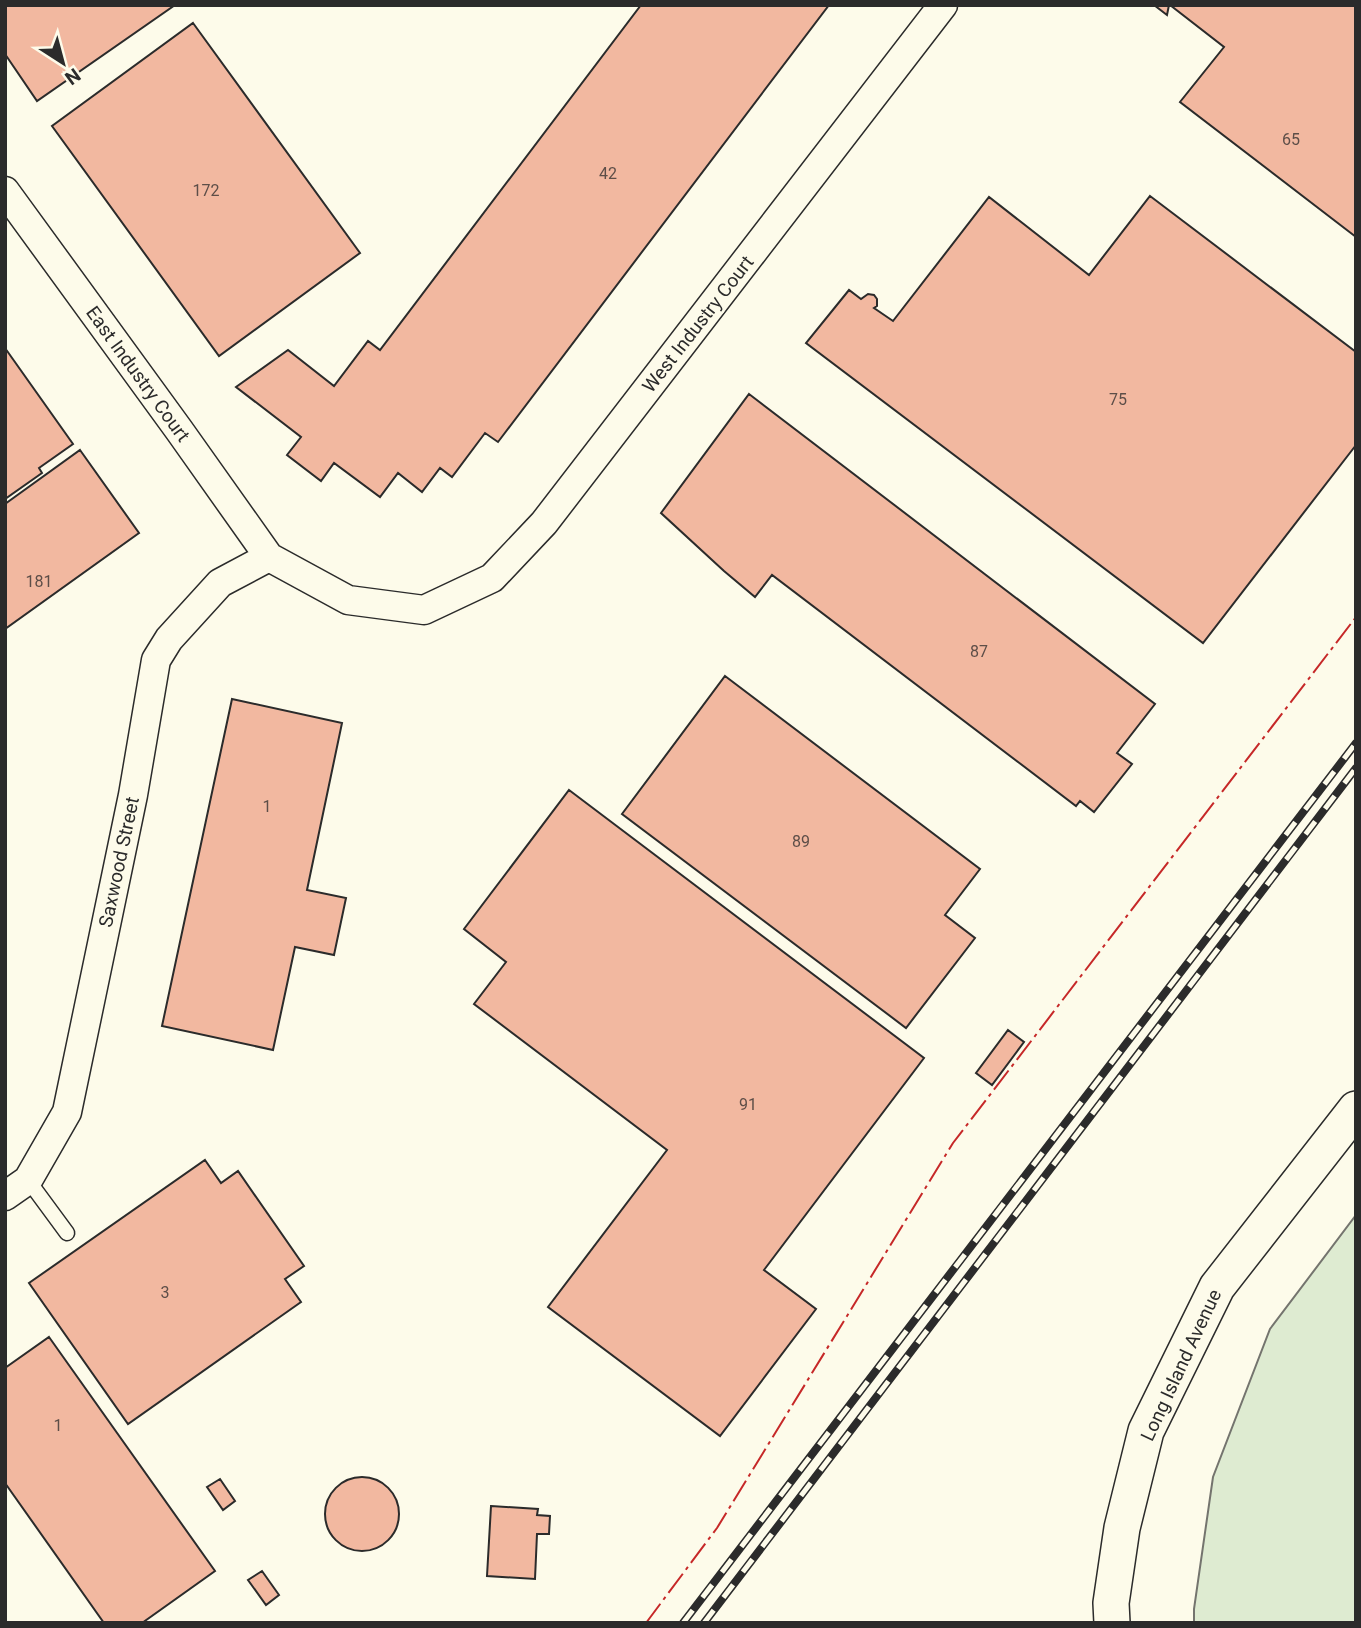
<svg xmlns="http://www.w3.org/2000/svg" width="1361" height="1628" font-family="Roboto,sans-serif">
	<rect width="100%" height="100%" fill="#fdfbea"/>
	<path fill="#deebd1" stroke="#74746e" stroke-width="2" d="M1356,1215v408h-162v-14l19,-132 57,-148z"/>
	<path fill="#f2b8a0" stroke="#2b2b2b" stroke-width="2" d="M5,5h170l-138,96 -32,-47z
		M641,5h188l-331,437 -13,-9 -33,44 -12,-9 -18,24 -24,-19 -18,24 -46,-34 -13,18 -34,-26 14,-18 -65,-50 52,-37 46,36 34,-45 12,9z
		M1154,5h15l-2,10z
		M1170,5h186v232l-176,-135 44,-55z
		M193,23l167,230 -141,103 -167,-230z
		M1150,196l206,156v93l-153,198 -397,-300 43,-53 12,9 7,-5 6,1 3,4v7l-3,2 19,13 96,-124 100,78z
		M5,348l68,96 -34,24 3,5 -37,26z
		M749,394l406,310 -38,49 15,11 -38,48 -14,-11 -4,5 -304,-231 -17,22 -31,-26 -63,-58z
		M80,450l59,83 -134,96v-125z
		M725,676l255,193 -35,46 30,23 -69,90 -284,-214z
		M232,699l110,24 -35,167 39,8 -12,57 -39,-8 -22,103 -111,-24z
		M569,790l355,268 -160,212 52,39 -96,127 -172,-129 119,-157 -193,-146 32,-42 -42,-33z
		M1008,1030l16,12 -32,43 -16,-12z
		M205,1160l16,23 17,-12 66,95 -19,13 16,23 -173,122 -99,-141z
		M49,1337l166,234 -73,52h-38l-99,-140v-115z
		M325 1514a37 37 0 1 1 74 0a37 37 0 1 1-74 0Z
		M220,1479l15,22 -12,9 -16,-23z
		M491,1506l47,3 -1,6 13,1 -1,18h-12l-2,45 -48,-3z
		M262,1571l17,24 -13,10 -18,-25z"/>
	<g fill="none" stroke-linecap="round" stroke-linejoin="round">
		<defs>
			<path id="service" d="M28,1180l39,53"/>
			<path id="minor" d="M5,191l174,239 90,127 79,43 76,10 68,-32 52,-55 399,-518
				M5,1196l23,-16 39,-68 66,-317 23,-135 13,-21 51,-56 49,-26"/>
			<path id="tertiary" d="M1112,1623l-1,-20 11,-75 24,-97 71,-144 139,-178"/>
		</defs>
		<use href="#service" stroke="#2b2b2b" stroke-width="17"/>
		<use href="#minor" stroke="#2b2b2b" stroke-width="31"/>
		<use href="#tertiary" stroke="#2b2b2b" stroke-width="38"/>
		<use href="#service" stroke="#fdfbea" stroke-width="14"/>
		<use href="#minor" stroke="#fdfbea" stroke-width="28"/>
		<use href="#tertiary" stroke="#fdfbea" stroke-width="35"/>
		<defs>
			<path id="rail" d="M683,1623l673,-880
				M704,1623l652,-855"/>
		</defs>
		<use href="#rail" stroke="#2b2b2b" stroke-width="8"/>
		<use href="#rail" stroke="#fdfbea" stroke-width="5" stroke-dasharray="16" stroke-linecap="butt"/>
		<path stroke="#c62828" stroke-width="2" stroke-dasharray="24 5 3.5 5" stroke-linecap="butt" d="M646,1623l71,-95 236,-385 403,-526"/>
	</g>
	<g text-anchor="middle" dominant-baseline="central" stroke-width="5" stroke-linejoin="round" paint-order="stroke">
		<g font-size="16" fill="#5d4e48">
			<text x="1291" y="139">65</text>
			<text x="608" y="173">42</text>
			<text x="206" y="190">172</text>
			<text x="1118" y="399">75</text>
			<text x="39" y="581">181</text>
			<text x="979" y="651">87</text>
			<text x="267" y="806">1</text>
			<text x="801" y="841">89</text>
			<text x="748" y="1104">91</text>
			<text x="165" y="1292">3</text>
			<text x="58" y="1425">1</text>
		</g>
		<g font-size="19" fill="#2b2b2b" stroke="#fdfbea">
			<text transform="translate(698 324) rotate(-52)">West Industry Court</text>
			<text transform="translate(138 374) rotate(54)">East Industry Court</text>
			<text transform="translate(119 862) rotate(-78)">Saxwood Street</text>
			<text transform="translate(1181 1365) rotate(-65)">Long Island Avenue</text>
		</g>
	</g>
	<rect width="1361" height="1628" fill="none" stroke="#2b2b2b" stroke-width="14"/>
	<g transform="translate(63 63) rotate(144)" stroke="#fdfbea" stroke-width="5" paint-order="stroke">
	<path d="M0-5L12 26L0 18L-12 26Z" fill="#2b2b2b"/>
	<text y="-10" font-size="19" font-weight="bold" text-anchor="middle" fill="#2b2b2b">N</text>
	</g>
</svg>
